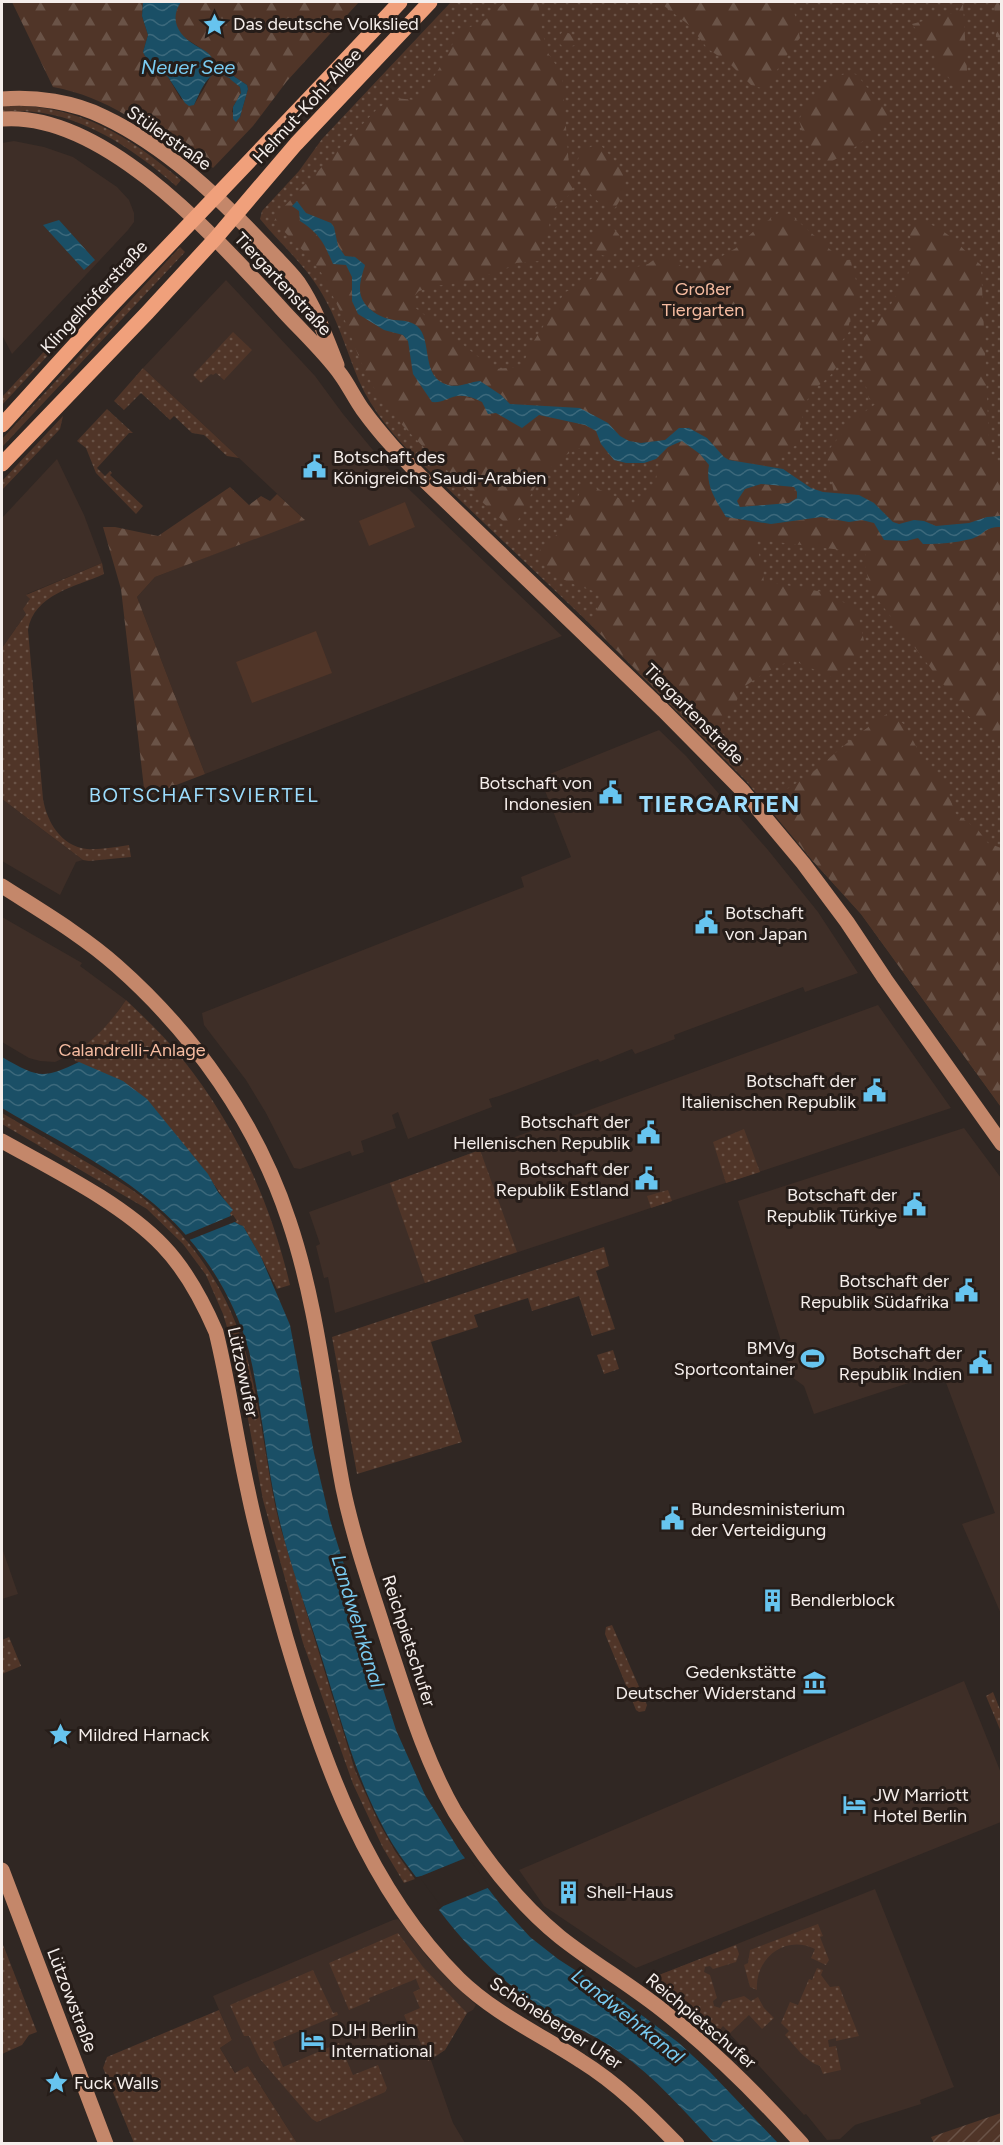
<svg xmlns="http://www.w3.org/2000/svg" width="1003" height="2145" font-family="Figtree,sans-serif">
	<defs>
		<pattern id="grass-dots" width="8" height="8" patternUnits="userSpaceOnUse" patternTransform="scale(1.5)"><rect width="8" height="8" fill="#503528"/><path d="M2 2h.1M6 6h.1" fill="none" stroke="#6a5347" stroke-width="1.8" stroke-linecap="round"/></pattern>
		<pattern id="forest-firs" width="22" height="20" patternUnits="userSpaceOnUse" patternTransform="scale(1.5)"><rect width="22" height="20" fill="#503528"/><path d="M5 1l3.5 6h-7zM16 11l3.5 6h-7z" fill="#6a5347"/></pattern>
		<pattern id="garden-furrows" width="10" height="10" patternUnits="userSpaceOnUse" patternTransform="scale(1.5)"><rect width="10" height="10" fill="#503528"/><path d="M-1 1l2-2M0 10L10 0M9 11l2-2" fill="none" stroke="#6a5347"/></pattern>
		<pattern id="water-waves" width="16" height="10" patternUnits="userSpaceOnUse" patternTransform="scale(1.5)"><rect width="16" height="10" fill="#1a4f66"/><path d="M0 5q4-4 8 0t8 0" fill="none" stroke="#3c697c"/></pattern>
	</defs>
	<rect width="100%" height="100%" fill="#302723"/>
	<path fill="#3e2e27" d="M14,141l30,6 29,10 44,30 12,13 5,13v9l-6,8 -116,124 -10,-19v-192z
		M226,280l89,96 28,38 49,59 170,163 -357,138 -68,-177 18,-20 149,-58 -161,-151z
		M57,459l27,56 18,48 -75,31 3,5 -4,15 -24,34v-130z
		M659,730l27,26 82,94 50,62 40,61 -53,19 -2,-5 -129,48 1,4 -40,15 -3,-5 -32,13 -2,-3 -99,37 -10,3 3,8 -84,32 -10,-27 -6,3 4,13 -35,13 3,11 -12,4 -2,-5 -50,18 -6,-1 -28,-55 -20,-33 -42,-55 -2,-12 322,-126 -3,-10 50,-20 -31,-79z
		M2,799l81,61 -7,2 -16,33 -58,-34z
		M2,917l80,46 -2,3 46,34 -20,28 -13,13 -20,13 -18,8 -15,-1 -11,-3 -27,-16z
		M878,1005l73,103 -616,205 -7,-36 -4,1 -8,-32 4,-2 -11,-32z
		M964,1128l37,50v436l-39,-90 33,-11 -53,-141 -128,42 -10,-28 -12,-9 -54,-176z
		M2,1548l16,46 -16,5z
		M964,1681l37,92v49l-365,146 -92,-62 -25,-36z
		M875,1889l79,198 -34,13 1,4 -66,21 -15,14 -13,1 -21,-26 -2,1 -75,-82 -5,5 -39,-36 -26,-19 -2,-4 2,-4z
		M393,1920l5,-1 3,3 27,36 48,47 -3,5 -6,3 -22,37 -14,10 22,63 12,20h-168l-49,-77 -12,8 -16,-26 12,-8 -19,-44z"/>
	<path fill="url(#grass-dots)" d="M451,2h550v1105l-140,-193 -49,-54 -66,-79 -156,-157 -170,-162c-24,-23 -47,-50 -61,-81 -11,-26 -19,-55 -33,-80 -16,-32 -44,-55 -66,-82l2,-8 37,-40 23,-32z
		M10,105c73,2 117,30 171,75l-5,6c-48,-42 -108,-82 -174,-74v-5z
		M180,247l5,5 -183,195v-8z
		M87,309l2,2 -87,94v-8l73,-79z
		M233,332l19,18 -28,30 -8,-7 -3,2 -2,-1 -10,9 -8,-8z
		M143,368l96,90 -12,-2 -23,-21 -12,-2 -18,-17 -4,4 -29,-27 -17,17 -10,-9z
		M107,409l26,24h-4l-32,35 8,8 5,-5 2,2 -2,2 33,31 -7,8 -40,-41 -10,-25 -9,-7z
		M63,416l-3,13 -58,61v-9z
		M102,563l2,11c-29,13 -70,20 -76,56l15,169c4,23 18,47 44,50 13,1 28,-2 42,-4l2,12 -42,4 -6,-1 -81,-61v-151l24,-34 -3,-5 7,-10 -4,-4z
		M126,1000c19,18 38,36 54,56 55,68 90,144 110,229l-13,4 -16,-32 -18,-31c-7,-2 -12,-6 -13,-13l2,-3c-14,-18 -24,-37 -39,-54l-114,-94 -4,-1 -2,-7c24,-16 37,-31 53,-54z
		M2,1113c28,16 57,33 86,50 18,11 37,21 54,34 51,40 88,97 105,160 15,55 19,113 33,169l75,244 23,51 17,30 20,28 -11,4 -21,-35 -30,-64 -50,-141 -40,-143 -26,-140 -14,-46 -17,-39 -23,-31 -36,-35 -145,-85z
		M744,1129l16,43 -34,11 -13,-41z
		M480,1150l37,102 -92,31 -35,-100z
		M668,1190l4,11 -21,7 -4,-12z
		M604,1247l5,19 -13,5 19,58 -23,7 -13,-40 -47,15 -4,-13 -54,17 4,12 -47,15 31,100 -105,32 -25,-137z
		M613,1350l6,19 -15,5 -7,-19z
		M612,1625l35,80 -2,6 -6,1 -3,-2 -31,-76 1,-7z
		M9,1637l12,29 -19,8v-34z
		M993,1692l8,20v20l-15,-36z
		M818,1924l5,12 -3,1 9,23 -3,5 -15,-7 4,-9c-30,-15 -60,9 -58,41l-7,-3 -6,-22 4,-2 2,-13z
		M398,1933l25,34 44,46 -22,37 -17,11 -13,-31 -4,1 -7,-16 16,-7 -7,-16 7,-3 -4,-10 -47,19 1,3 -21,9 -20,-47z
		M2,1942l35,90 -8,3 -7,10 -20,9z
		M736,1945l3,9 -3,8 -23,7 -3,-3 -5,1 -1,5 6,3 7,23 -4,3 1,5 6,2 3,-6 21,-6 7,5 7,-4 6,11 10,10 -12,11 -13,-14 -19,18 -7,-7 -5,6 -33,-30 -26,-19 -2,-4 2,-4z
		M817,1968l6,2 -2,5 9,12 9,-1 20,50 -23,5v-3l-8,2 1,7 7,-1 5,24 -18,4 -3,-8c-14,-4 -25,-20 -35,-31l4,-4 -8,-8 9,-21 8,3 11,-26 3,1z
		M313,1970l20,43 4,-1 1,3 -65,27 10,25 56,-24 14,32 25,-10 9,23 -2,4 -68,30 -5,-3 -52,-60 -11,-23h-5l-14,-31z
		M219,2010l13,30 -12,8 15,25 13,-7 49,77h-163l-31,-75 4,-11z"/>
	<path fill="url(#forest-firs)" fill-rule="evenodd" d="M12,2h131l-1,14 6,19 -5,17 2,4 23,21 13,22 13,6c6,-11 21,-31 19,-42 -4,-22 -58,-23 -32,-61h178l-72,79 -34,45 -40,42 -11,-10 -7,4 -5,-2c-43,-33 -83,-63 -137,-73zM232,75l15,10 1,4 -8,28 -8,-5 1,-5 8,-14 -1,-6 -9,-8z
		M505,2h33l4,29 6,22 14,21 7,93 4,17 -2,10 -13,9 -8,13 -1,14 -8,12 -1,19 -24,2 -21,11 -11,1 -12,6 -37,5 -16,5 -6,6v9l81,63 28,-2 8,-20 35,-55 15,-6 25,-16 31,-3 12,-3 11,-8 13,4 15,10 13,-1 36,-21 20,-19 25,-18 10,4 42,37 18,10c3,15 11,28 6,43 -3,10 -10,16 -8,27l-8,10v18l-11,16 -19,16 -5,11 -6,23v17l-16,9 -18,15 -4,-3 -22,-2 -16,-4 -17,-20 -18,-10 -10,1 -14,11 -24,3 -12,-2 -64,-34 -55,-3 -9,-9 -28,-13c-28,10 -43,-3 -48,-32 -1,-8 0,-15 -6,-22 -7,-8 -16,-7 -25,-8 -15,-2 -35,-15 -34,-32 0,-8 3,-16 5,-23l-10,-8 -10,-1 -7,-10 -4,-19 -3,-4 -25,-10 -10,-12 -4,5 7,5 1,10c19,13 24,22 33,43l13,1 6,12v24l7,13 25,16 19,5 5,6 1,16 31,46c31,-16 43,3 69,17l30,-5 46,10 11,6 11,21 -28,-4 -22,12 -20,23 -24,47 -74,-67 -36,-37 -29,-38 -14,-28 -14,-37 -24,-49 -9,-13 -39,-40 6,-10 97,-102 17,-11 21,2 8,-6 22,-35 10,-20 11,-10 19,-9z
		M659,2h133l8,36 -19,25 -11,20 -9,5 -10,-3 -22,-22 -21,-14 -19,-24z
		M994,2h7v36l-5,-1z
		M963,4l5,83 -15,-5 -14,-12 -6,-18 -21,-28 45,-12z
		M563,31l13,5 1,8 -12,5 -9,-9z
		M849,72l8,3 33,40c-13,15 -42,41 -61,47 -22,-13 -23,-18 -30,-42 10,-21 28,-40 50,-48z
		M599,143c18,22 38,34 16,65 -17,-1 -32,-19 -35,-34 -1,-6 -1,-10 -2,-15l6,-9z
		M915,220c32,6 42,25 66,45l9,196 11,4v51c-21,1 -41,11 -63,10 -8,-1 -14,-6 -22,-6 -6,1 -12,5 -18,4 -9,-1 -16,-16 -24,-21 -12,-9 -25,-9 -40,-10l-8,-40 27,-33 24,-17 -8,-4 -2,-10 -10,-20 6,-11 1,-20 14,-20 9,-7 21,-36 5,-27 -3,-13z
		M593 242a14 14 0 1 1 28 0a14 14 0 1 1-28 0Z
		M682,441l18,13 9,11c-4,21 7,35 18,52l44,7 50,-7 28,5 13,-2 12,3 32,18 12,-3 5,6c16,0 33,1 48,-5 14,-5 14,-12 30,-12v215l-34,-27 -96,-124 -7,-30 2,-8 -107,-13 -2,3 7,38 59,11 34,17 9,41 -30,29 -44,-19 -24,11 -26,17 -10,24 -8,4 -9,31 -125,-123 14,-30c-26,-7 -51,-15 -67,-38l5,-10 21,-16 21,-47 49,21 21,-15 5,-25 -7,-4 16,-13z
		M761,484l33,3 3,5v6l-8,5 -49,4 -3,-6 8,-12z
		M230,487l19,18 12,-9 9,5 7,-7 28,26 -150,57 -18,20 68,177 -60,23 -24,-208 -18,-62h12l43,9z
		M888,713l17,12 16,31 24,26 10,31 23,17 10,13 13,5v259l-140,-193 -49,-54 -42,-51 17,-20 21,-13 45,-38z"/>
	<path fill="url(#garden-furrows)" d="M1001,2113v30h-67l-3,-6z"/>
	<path fill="#503528" d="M405,502l10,25 -46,19 -10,-25z
		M316,631l16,42 -80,30 -16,-41z"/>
	<path fill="url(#water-waves)" fill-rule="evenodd" d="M143,2h38c-12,17 -3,33 14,43 4,3 10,5 13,8 5,5 6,10 12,14l-2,5c-13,5 -18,21 -24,33l-5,1 -4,-3 -17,-26 -23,-21 -2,-4 5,-17 -6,-19z
		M232,75l15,10 1,4 -8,28 -4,5 -3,-3v-12l8,-14 -1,-6 -10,-8z
		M297,201l9,12 25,10 3,4 4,19 7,10 10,1 10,8c-2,7 -5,16 -5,23 -1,18 19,30 34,32 9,1 15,0 23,6 16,13 3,52 31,59 11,3 21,-3 32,-4l21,14 9,9 70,4 28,15 12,13 9,5 12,2 24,-3 14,-12h10l18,10 17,19 5,3 54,9 28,19 12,4 36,3 15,8 19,19 6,2 15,-4 10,1 12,5 33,-3 18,-6 14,-1v11c-18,0 -16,8 -30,12 -16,4 -31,5 -48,5l-5,-6 -12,3 -22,-1 -10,-17 -12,-3 -13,2 -28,-5 -50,7 -45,-7c-10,-17 -21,-31 -17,-52l-9,-11 -18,-13 -14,6 -12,12 -12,4h-18l-12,-3 -13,-16 -5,-13 -11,-6 -46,-10 -17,13 -26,-15 -8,1 -6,-12c-8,-4 -16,-7 -25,-6 -10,2 -15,7 -25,6l-19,-28 -5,-33 -5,-6 -19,-5 -26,-16 -6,-13v-24l-6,-12 -13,-1c-9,-21 -13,-30 -33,-43l-1,-10 -7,-5zM761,484l33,3 3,5v6l-8,5 -49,4 -3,-6 8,-12z
		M59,220l36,40 -11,10 -41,-45z
		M2,1057c35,20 40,23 77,5l44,19 24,18 61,75 10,18 15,18 -3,3c1,7 6,11 13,13l18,31 29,68 24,128 16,67 66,210 29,65 36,58 39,51 30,33 28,22 62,40 59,44 29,27 70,73h-64c-30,-32 -59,-66 -95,-91 -22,-16 -48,-26 -71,-40 -43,-27 -79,-62 -109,-102l4,-4 -20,-30 -7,1c-13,-17 -26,-35 -35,-54 -29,-55 -44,-118 -63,-177 -15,-47 -32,-93 -42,-141 -11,-51 -15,-103 -27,-154 -10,-37 -30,-75 -54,-105 -49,-63 -126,-98 -193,-138z"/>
	<path fill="#302723" d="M233,1215l4,6 -50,20 -4,-5z
		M468,1857l22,30 -54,22 4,-4 -19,-26h-7z"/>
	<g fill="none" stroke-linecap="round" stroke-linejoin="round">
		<path stroke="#1a4f66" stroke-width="4" d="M219,71l13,6"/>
		<path stroke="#c4876a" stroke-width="15" d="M2,99c33,-3 72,3 102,18 61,29 114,79 160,128 11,12 24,24 34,37 17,25 28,55 39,83
			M2,119c101,-8 212,117 275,185 21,24 46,46 64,71 8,11 14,24 22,35 18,25 39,47 60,69l240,231 79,80 61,73 44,59 38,57 117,165
			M2,886c39,25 80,49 115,80 77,68 140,157 172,255 29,86 37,179 54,267 11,53 30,106 46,157 19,57 36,115 66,167 28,45 63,91 105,125 34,27 73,49 107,77 49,39 93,83 135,130
			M2,1141c52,29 120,62 161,105 24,25 40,56 53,86 13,53 20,106 32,159 10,49 24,98 38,147 36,122 81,250 173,341 36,35 81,55 122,82 37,23 66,52 96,83
			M2,1870l104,274"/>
		<path stroke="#f0a07b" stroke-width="15" d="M2,425c43,-47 85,-95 129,-140 90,-94 180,-188 269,-283
			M2,464l145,-151 68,-74 81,-95 134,-142"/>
	</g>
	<defs>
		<symbol id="sight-bare" viewBox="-9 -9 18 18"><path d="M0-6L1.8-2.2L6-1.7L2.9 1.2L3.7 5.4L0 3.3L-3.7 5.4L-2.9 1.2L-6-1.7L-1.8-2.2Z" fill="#67c4ef" stroke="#261d19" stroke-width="2.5" paint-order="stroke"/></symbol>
		<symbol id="civic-bare" viewBox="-9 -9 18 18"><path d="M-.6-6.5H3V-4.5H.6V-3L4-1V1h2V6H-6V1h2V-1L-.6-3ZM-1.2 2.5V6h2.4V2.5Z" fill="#67c4ef" stroke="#261d19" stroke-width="2.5" paint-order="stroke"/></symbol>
		<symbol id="stadium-bare" viewBox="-9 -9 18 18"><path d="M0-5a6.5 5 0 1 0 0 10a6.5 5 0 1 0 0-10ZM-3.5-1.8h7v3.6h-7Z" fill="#67c4ef" stroke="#261d19" stroke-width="2.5" paint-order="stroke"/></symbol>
		<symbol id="building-bare" viewBox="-9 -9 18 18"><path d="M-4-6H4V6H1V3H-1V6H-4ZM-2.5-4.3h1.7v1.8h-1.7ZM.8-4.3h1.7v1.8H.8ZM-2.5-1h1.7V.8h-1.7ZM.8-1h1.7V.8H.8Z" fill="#67c4ef" stroke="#261d19" stroke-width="2.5" paint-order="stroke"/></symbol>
		<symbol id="museum-bare" viewBox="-9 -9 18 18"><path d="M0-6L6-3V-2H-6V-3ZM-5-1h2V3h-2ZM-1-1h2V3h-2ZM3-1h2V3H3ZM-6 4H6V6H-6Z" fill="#67c4ef" stroke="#261d19" stroke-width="2.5" paint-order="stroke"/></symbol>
		<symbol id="hotel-bare" viewBox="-9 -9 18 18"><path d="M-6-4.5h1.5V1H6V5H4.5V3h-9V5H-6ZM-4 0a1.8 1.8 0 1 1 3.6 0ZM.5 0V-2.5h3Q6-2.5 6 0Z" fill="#67c4ef" stroke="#261d19" stroke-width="2.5" paint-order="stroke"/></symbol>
	</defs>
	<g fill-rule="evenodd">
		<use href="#sight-bare" x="198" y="8" width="33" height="33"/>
		<use href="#civic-bare" x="298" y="450" width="33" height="33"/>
		<use href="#civic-bare" x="594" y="776" width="33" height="33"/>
		<use href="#civic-bare" x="690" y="906" width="33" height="33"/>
		<use href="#civic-bare" x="858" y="1074" width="33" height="33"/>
		<use href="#civic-bare" x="632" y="1116" width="33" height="33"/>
		<use href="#civic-bare" x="630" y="1162" width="33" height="33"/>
		<use href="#civic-bare" x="898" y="1188" width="33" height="33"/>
		<use href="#civic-bare" x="950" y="1274" width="33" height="33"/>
		<use href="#stadium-bare" x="796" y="1342" width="33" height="33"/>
		<use href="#civic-bare" x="964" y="1346" width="33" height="33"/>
		<use href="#civic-bare" x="656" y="1502" width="33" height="33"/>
		<use href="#building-bare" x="756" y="1584" width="33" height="33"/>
		<use href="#museum-bare" x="798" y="1666" width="33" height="33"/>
		<use href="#sight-bare" x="44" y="1718" width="33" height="33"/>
		<use href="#hotel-bare" x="838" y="1788" width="33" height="33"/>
		<use href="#building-bare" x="552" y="1876" width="33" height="33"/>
		<use href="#hotel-bare" x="296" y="2024" width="33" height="33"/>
		<use href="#sight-bare" x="40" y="2066" width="33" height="33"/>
	</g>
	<g text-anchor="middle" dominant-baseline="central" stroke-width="6" stroke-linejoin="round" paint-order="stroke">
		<g font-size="18" fill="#f5eeeb" stroke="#261d19" text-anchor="start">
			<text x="233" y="24">Das deutsche Volkslied</text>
			<text x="333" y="457">Botschaft des<tspan x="333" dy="21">Königreichs Saudi-Arabien</tspan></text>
			<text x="592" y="783" text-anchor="end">Botschaft von<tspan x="592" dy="21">Indonesien</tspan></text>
			<text x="725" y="913">Botschaft<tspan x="725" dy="21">von Japan</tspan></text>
			<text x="856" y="1081" text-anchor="end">Botschaft der<tspan x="856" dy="21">Italienischen Republik</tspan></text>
			<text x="630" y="1122" text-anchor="end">Botschaft der<tspan x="630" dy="21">Hellenischen Republik</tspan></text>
			<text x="629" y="1169" text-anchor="end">Botschaft der<tspan x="629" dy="21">Republik Estland</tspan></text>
			<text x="897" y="1195" text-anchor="end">Botschaft der<tspan x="897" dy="21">Republik Türkiye</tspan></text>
			<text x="949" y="1281" text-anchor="end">Botschaft der<tspan x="949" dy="21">Republik Südafrika</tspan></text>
			<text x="795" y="1348" text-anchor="end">BMVg<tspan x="795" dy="21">Sportcontainer</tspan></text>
			<text x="962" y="1353" text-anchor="end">Botschaft der<tspan x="962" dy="21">Republik Indien</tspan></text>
			<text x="691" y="1509">Bundesministerium<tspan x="691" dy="21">der Verteidigung</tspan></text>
			<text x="790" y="1600">Bendlerblock</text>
			<text x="796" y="1672" text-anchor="end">Gedenkstätte<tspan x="796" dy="21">Deutscher Widerstand</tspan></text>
			<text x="78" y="1735">Mildred Harnack</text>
			<text x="873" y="1795">JW Marriott<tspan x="873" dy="21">Hotel Berlin</tspan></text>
			<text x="586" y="1892">Shell-Haus</text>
			<text x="331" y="2030">DJH Berlin<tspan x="331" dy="21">International</tspan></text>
			<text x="74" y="2083">Fuck Walls</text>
		</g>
		<g font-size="18" fill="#f5eeeb" stroke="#261d19">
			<text transform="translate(307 106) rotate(-47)">Helmut-Kohl-Allee</text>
			<text transform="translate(169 138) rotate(35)">Stülerstraße</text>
			<text transform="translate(283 284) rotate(47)">Tiergartenstraße</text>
			<text transform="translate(94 297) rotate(-47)">Klingelhöferstraße</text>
			<text transform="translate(694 714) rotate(45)">Tiergartenstraße</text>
			<text transform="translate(243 1372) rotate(78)">Lützowufer</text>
			<text transform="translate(409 1641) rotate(72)">Reichpietschufer</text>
			<text transform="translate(72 2000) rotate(69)">Lützowstraße</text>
			<text transform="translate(701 2021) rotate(40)">Reichpietschufer</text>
			<text transform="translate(556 2023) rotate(33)">Schöneberger Ufer</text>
		</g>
		<g font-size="18" fill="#f6bca1" stroke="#261d19">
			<text x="703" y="289">Großer<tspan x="703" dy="21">Tiergarten</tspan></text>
			<text x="132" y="1050">Calandrelli-Anlage</text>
		</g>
		<g font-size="20" font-style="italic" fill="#79cbf1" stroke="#261d19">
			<text x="188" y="67">Neuer See</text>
			<text transform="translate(358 1621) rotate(73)">Landwehrkanal</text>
			<text transform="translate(628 2016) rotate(39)">Landwehrkanal</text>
		</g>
		<g font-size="20" letter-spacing="1.5" fill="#9cddfe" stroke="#261d19">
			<text x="204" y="795">BOTSCHAFTSVIERTEL</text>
		</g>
		<g font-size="24" font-weight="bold" letter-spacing="1.5" fill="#9cddfe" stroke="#261d19">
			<text x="720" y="803">TIERGARTEN</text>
		</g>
	</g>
	<rect width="1003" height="2145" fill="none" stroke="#f5eeeb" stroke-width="6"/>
</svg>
